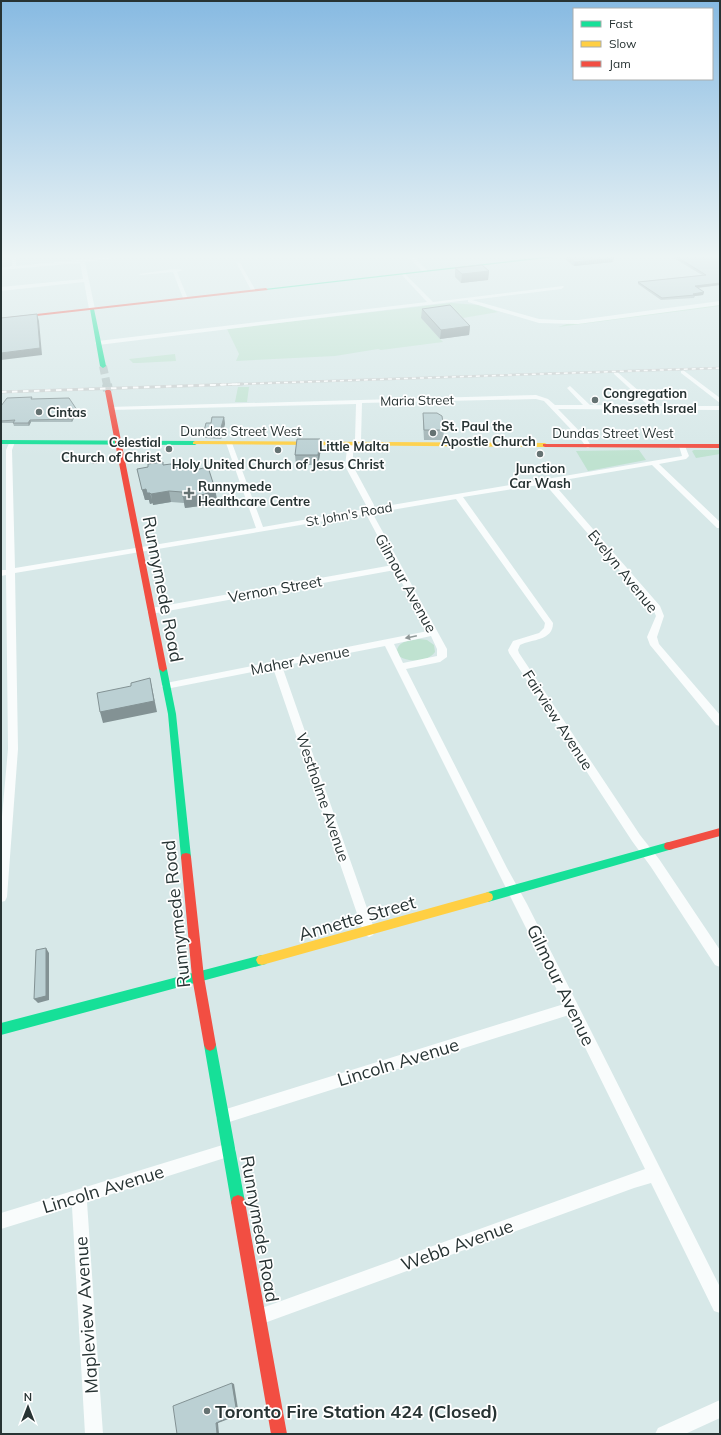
<svg xmlns="http://www.w3.org/2000/svg" width="721" height="1435" font-family="Mulish,sans-serif">
	<rect width="100%" height="100%" fill="#d7e8e8"/>
	<path fill="#bfe2d0" d="M451,303l28,2 19,7 -35,6 -3,-4 -39,4 22,24 -62,8 -3,-1 -43,7 -99,5 3,-7 -12,-25z
		M720,304v2l-162,21 9,-3z
		M175,354l1,7 -38,2h-5l-4,-4z
		M238,387h11l-2,15h-12z
		M639,450l7,10 -58,11 -12,-20z
		M694,450h26v4l-24,4 -4,-7z
		M419,639l8,1 7,5 1,7c-7,10 -27,11 -36,4l-2,-6c3,-10 13,-9 22,-11z"/>
	<g fill="none" stroke-linecap="round" stroke-linejoin="round">
		<path stroke="#b4c4c4" stroke-width="8" stroke-dasharray="8 4" stroke-linecap="butt" d="M103,366l4,19"/>
		<path stroke="#b4c4c4" stroke-width="10" stroke-dasharray="10 5" stroke-linecap="butt" d="M107,384l1,7"/>
		<path fill="#f9fcfc" fill-rule="evenodd" d="M12,257h4v9l92,-9h15l-38,5 10,47 -3,2 -3,-2 -5,-27 -83,9v-4l82,-8 -3,-16 -79,7v-2l11,-2z
			M408,257h5l14,13v2h-4z
			M236,262l4,1 16,28 -5,-1z
			M174,269l10,1 -7,2 11,27 -5,-1 -10,-26 -32,3 -2,-1z
			M404,273l29,29 130,-16 1,1 -3,2 -89,11 67,19 21,1h18l142,-19v4l-142,19 -39,-1 -71,-21v-2l-370,45 -3,-2 3,-2 329,-39 -25,-27z
			M683,370l37,28v5l-39,-30v-2z
			M616,371l40,35h64v4l-162,-1 29,30 4,7 -3,2 -2,-1 -4,-6 -38,-40 -8,-2 -174,4 -1,37 -8,9v17l21,39v3l308,-52 -3,-10 3,-2 3,2 4,10 -3,3 -27,5 61,58v6h-3l-65,-63 -100,17 108,124 4,10 -7,21 2,7 61,71v11l-4,-1 -66,-80 -3,-8 9,-21 -3,-7 -108,-125 -82,13 90,126c0,18 -21,16 -33,22l-2,5 1,3 121,182 19,24 61,91v17l-5,-2 -64,-98 -19,-26 -123,-188 -1,-3 5,-9 26,-8 5,-5 1,-5 -89,-124 -82,14v3l73,133v8l-7,5 -34,7 101,199 20,36 193,383v26l-6,-2 -63,-128 -17,5 -375,137 -6,-2 -2,-6 2,-6 6,-2 386,-140 -76,-154 -346,109 -5,-2 -2,-5 2,-5 5,-2 341,-106 -179,-358 -103,20 93,265 -2,4 -4,2 -4,-2 -2,-4 -90,-263 -107,21 -5,-3 5,-3 262,-52 -33,-61 -244,44 -4,-3 4,-3 242,-43 -27,-51 -351,59 3,176 -11,148 -2,4 -4,1v-74l7,-79 -2,-174 -5,1v-6h5v-120l4,-9h4l1,1 -3,8 3,118 241,-40 -30,-85 3,-2 3,2 31,84 103,-18v-4l-21,-39 2,-17 8,-9 1,-36 -245,6 -2,-1v-2l427,-12 12,4 7,6h28l-16,-17 3,-2 20,19 59,1 -35,-32v-2zM431,636l6,13v7l-34,7 -9,-19z
			M229,1143l5,2 2,5 -2,5 -147,47 16,232h-18l-13,-227 -71,22v-16z
			M720,1400v18l-35,16h-30l3,-6z"/>
		<path fill="#16e098" fill-rule="evenodd" d="M544,257h12l-290,33 -2,-1z
			M92,308l2,1 12,57 -3,2 -3,-2 -10,-57z
			M1,440l194,1 3,2 -3,2 -194,-1z
			M163,666l4,3 9,45 15,143 -1,3 -4,1 -4,-1 -1,-3 -13,-143 -9,-45z
			M669,842l4,1 1,3 -1,3 -4,1 -181,52 -4,-2 -1,-3 1,-3 4,-2z
			M262,955l4,1 2,4 -2,4 -4,1 -261,70v-12z
			M210,1039l4,2 2,4 29,157 -2,5 -5,2 -5,-2 -2,-5 -27,-157 2,-4z"/>
		<path fill="#ffcf43" fill-rule="evenodd" d="M195,441l350,2 3,2 -3,2 -352,-3v-2z
			M488,892l4,2 1,3 -1,3 -4,2 -226,63 -4,-1 -2,-4 2,-4 4,-1z"/>
		<path fill="#f24e42" fill-rule="evenodd" d="M266,288l2,2 -267,30v-2z
			M108,389l3,2 56,278 -4,3 -4,-3 -54,-278z
			M543,444h177v4l-175,-1 -2,-1z
			M720,828v8l-51,14 -4,-1 -1,-3 1,-3 4,-1z
			M186,853l4,1 1,3 13,120 12,68 -2,4 -4,2 -4,-2 -2,-4 -12,-68 -11,-120 1,-3z
			M238,1195l5,2 2,5 42,232h-16l-40,-232 2,-5z"/>
		<defs>
			<path id="rail-far1" d="M212,385l508,-17"/>
			<path id="rail" d="M1,392l241,-8"/>
		</defs>
		<use href="#rail-far1" stroke="#c9cece" stroke-width="2.5"/>
		<use href="#rail" stroke="#c9cece" stroke-width="3"/>
		<use href="#rail-far1" stroke="#fff" stroke-width="1.5" stroke-dasharray="4" stroke-linecap="butt"/>
		<use href="#rail" stroke="#fff" stroke-width="2" stroke-dasharray="5.5" stroke-linecap="butt"/>
	</g>
	<path fill="#a1b3b5" d="M567,257h45l1,5 -39,4 -8,-6z
		M672,257h48v28l-22,3 6,4 -1,3 -8,1 -1,2 -33,2 -23,-16v-2l64,-7z
		M455,268l34,3 -1,9 -27,3 -6,-6z
		M422,309l48,17 -1,9 -29,4 -19,-21z
		M32,399l49,17 1,2h-8l-2,4h-41l-2,4h-15l-1,-3h-12v-17z
		M423,413l21,17 -1,10h-19l-1,-17z
		M224,417l1,7 -4,15 -16,-1 -1,-7z
		M320,439l1,10 -3,16h-22l-1,-10z
		M173,468l26,1 18,30 -3,1v2l-6,1v2l-23,3 -1,-5 -13,-1 -18,3v-2l-3,1 -1,-4h-4l-8,-31z"/>
	<path fill="#839294" d="M614,258l-1,4 -39,4 1,-4z
		M489,271l-1,9 -27,3 1,-9z
		M720,283v2l-26,3 1,-2z
		M704,292l-1,3 -8,1 -2,-2z
		M37,314l2,7 3,34 -41,5v-7z
		M470,326l-1,9 -29,4 1,-9z
		M73,416l1,2 -2,4 -1,-3z
		M224,417l1,7 -4,15 -1,-8z
		M30,420l1,2 -2,4 -1,-3z
		M320,439l1,10 -3,16v-10z
		M98,454l2,9 -7,1 -1,-2z
		M146,489l3,11h-4l-3,-10z
		M212,489h3l2,10 -3,1v2l-6,1v2l-23,3 -2,-11 23,-5z
		M169,491l2,11 -18,3 -2,-11z
		M147,493h3l3,10 -3,1z
		M150,678l7,34 -54,11 -3,-11z
		M46,948l3,5v47l-11,3 -4,-4z
		M232,1383l2,1 5,31 -21,8 1,11h-2l-1,-11z"/>
	<path fill="#bbd0d3" stroke="#839294" d="M569,257h43l2,1 -39,4z
		M677,257h43v26l-25,3 9,6 -11,2 2,1 -33,3 -24,-16 68,-7z
		M482,265l7,6 -27,3 -7,-6z
		M450,305l20,21 -29,4 -19,-21z
		M37,314l3,34 -39,5v-35z
		M32,397l-1,2 38,-1 12,18h-8l-2,3 -41,1 -2,3h-15l2,-3 -14,1v-15l6,-8z
		M423,413h14l5,3 2,14h-20z
		M212,417h12l-4,14h-16l2,-8h5z
		M297,439h23l-2,16h-23z
		M98,454l1,7 -7,1 -1,-7z
		M163,462v3l8,-1 2,4 24,-3 2,4 9,-2 7,22h-3v2l-6,1v2l-23,3 -1,-5 -13,-1 -18,3 -1,-1h-3l-1,-4 -4,1 -5,-21 11,-2v-3z
		M150,678l4,23 -54,11 -3,-19 34,-7v-3z
		M46,948v48l-12,3 2,-49z
		M232,1383l5,31 -21,9 1,11h-40l-4,-28z"/>
	<defs><path id="oneway-solid" d="M-6-.8H1V-3.2L6.5 0L1 3.2V.8H-6Z"/></defs>
	<use fill="#909898" href="#oneway-solid" transform="translate(411 637) rotate(168)"/>
	<linearGradient id="sky" x2="0" y2="1"><stop stop-color="#87bae2"/><stop offset="0.56" stop-color="#edf5f5"/><stop offset="1" stop-color="#edf5f5" stop-opacity="0"/></linearGradient>
	<rect width="721" height="458" fill="url(#sky)"/>
	<g fill="#657272" stroke="#fff" stroke-width="1.5">
		<circle cx="595" cy="400" r="4"/>
		<circle cx="39" cy="412" r="4"/>
		<circle cx="433" cy="433" r="4"/>
		<circle cx="169" cy="449" r="4"/>
		<circle cx="278" cy="450" r="4"/>
		<circle cx="540" cy="454" r="4"/>
		<path d="M187 487h4v4h4v4h-4v4h-4v-4h-4v-4h4z"/>
		<circle cx="207" cy="1411" r="4"/>
	</g>
	<g text-anchor="middle" dominant-baseline="central" stroke-width="3.5" stroke-linejoin="round" paint-order="stroke">
		<g font-size="13" font-weight="bold" fill="#273333" stroke="#fff" text-anchor="start">
			<text x="603" y="393">Congregation<tspan x="603" dy="15">Knesseth Israel</tspan></text>
			<text x="47" y="412">Cintas</text>
			<text x="441" y="426">St. Paul the<tspan x="441" dy="15">Apostle Church</tspan></text>
			<text x="161" y="442" text-anchor="end">Celestial<tspan x="161" dy="15">Church of Christ</tspan></text>
			<text x="278" y="464" text-anchor="middle">Holy United Church of Jesus Christ</text>
			<text x="540" y="468" text-anchor="middle">Junction<tspan x="540" dy="15">Car Wash</tspan></text>
			<text x="198" y="486">Runnymede<tspan x="198" dy="15">Healthcare Centre</tspan></text>
		</g>
		<g font-size="13" fill="#273333" stroke="#fff">
			<text transform="translate(417 400) rotate(-1)">Maria Street</text>
			<text x="241" y="431">Dundas Street West</text>
			<text x="613" y="433">Dundas Street West</text>
			<text transform="translate(349 514) rotate(-10)">St John's Road</text>
		</g>
		<g font-size="13" font-weight="bold" fill="#273333" stroke="#fff">
			<text x="354" y="446">Little Malta</text>
		</g>
		<g font-size="15" fill="#273333" stroke="#fff">
			<text transform="translate(623 571) rotate(51)">Evelyn Avenue</text>
			<text transform="translate(406 583) rotate(61)">Gilmour Avenue</text>
			<text transform="translate(275 589) rotate(-10)">Vernon Street</text>
			<text transform="translate(300 660) rotate(-11)">Maher Avenue</text>
			<text transform="translate(558 720) rotate(57)">Fairview Avenue</text>
			<text transform="translate(323 797) rotate(71)">Westholme Avenue</text>
		</g>
		<g font-size="18" fill="#273333" stroke="#fff">
			<text transform="translate(163 589) rotate(79)">Runnymede Road</text>
			<text transform="translate(176 914) rotate(-96)">Runnymede Road</text>
			<text transform="translate(357 918) rotate(-16)">Annette Street</text>
			<text transform="translate(561 985) rotate(64)">Gilmour Avenue</text>
			<text transform="translate(398 1062) rotate(-17)">Lincoln Avenue</text>
			<text transform="translate(103 1189) rotate(-17)">Lincoln Avenue</text>
			<text transform="translate(260 1229) rotate(80)">Runnymede Road</text>
			<text transform="translate(457 1245) rotate(-20)">Webb Avenue</text>
			<text transform="translate(86 1315) rotate(-94)">Mapleview Avenue</text>
		</g>
		<g font-size="18" font-weight="bold" fill="#273333" stroke="#fff" text-anchor="start">
			<text x="215" y="1411">Toronto Fire Station 424 (Closed)</text>
		</g>
	</g>
	<rect width="721" height="1435" fill="none" stroke="#273333" stroke-width="4"/>
	<rect x="573" y="8" width="140" height="72" fill="#ffffff" stroke="#a9adad"/>
	<rect x="581" y="21" width="20" height="6" fill="#16e098" stroke="#a9adad"/>
	<text x="609" y="28" font-size="12" fill="#273333">Fast</text>
	<rect x="581" y="41" width="20" height="6" fill="#ffcf43" stroke="#a9adad"/>
	<text x="609" y="48" font-size="12" fill="#273333">Slow</text>
	<rect x="581" y="61" width="20" height="6" fill="#f24e42" stroke="#a9adad"/>
	<text x="609" y="68" font-size="12" fill="#273333">Jam</text>
	<g transform="translate(28 1407)" stroke="#ffffff" stroke-width="3" paint-order="stroke">
	<path d="M0-3L7 15L0 10L-7 15Z" fill="#273333"/>
	<text y="-6" font-size="11" font-weight="bold" text-anchor="middle" fill="#273333">N</text>
	</g>
</svg>
